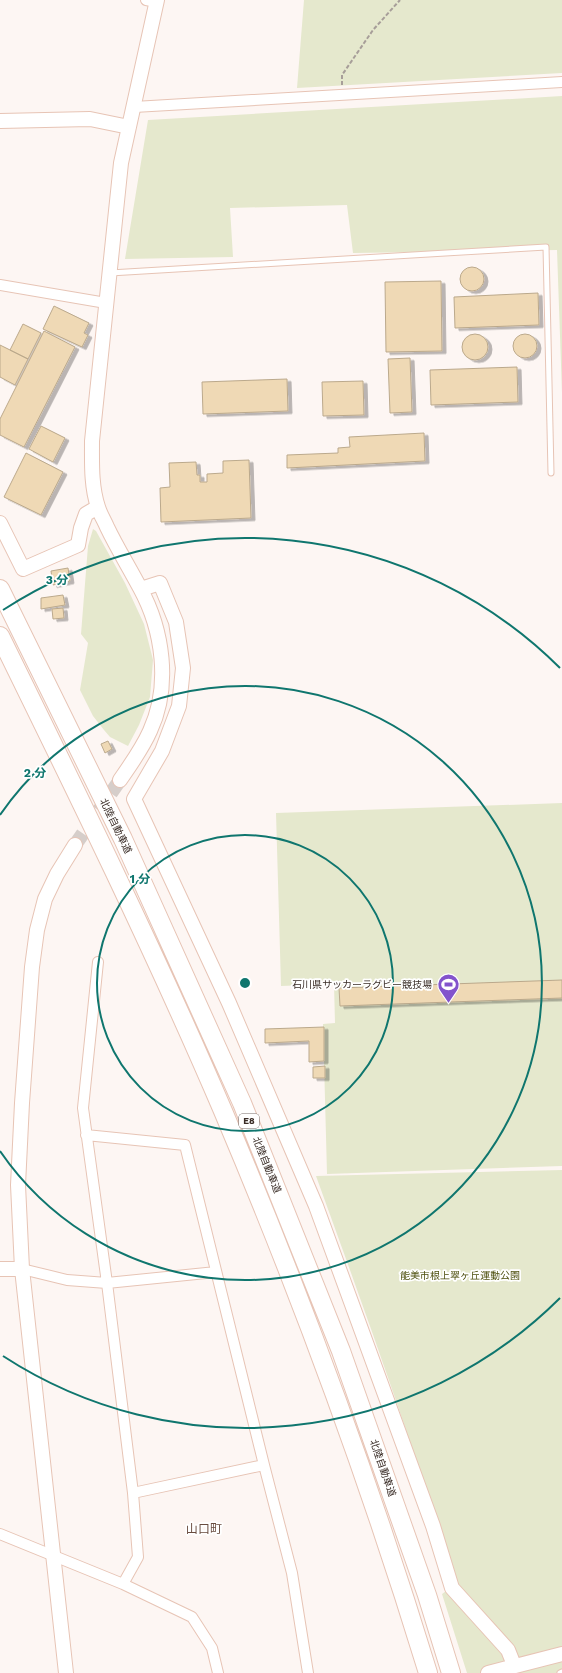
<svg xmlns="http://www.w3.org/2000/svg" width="562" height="1673" font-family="'Work Sans','Noto Sans JP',sans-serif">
	<defs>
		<filter id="shadow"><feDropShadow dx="4" dy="2.5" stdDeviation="0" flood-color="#0004"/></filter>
	</defs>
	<rect width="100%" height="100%" fill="#fdf6f3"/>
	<path fill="#e5e8cd" d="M304,0h258v73l-265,15z
		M562,96v297l-5,-143 -204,3 -6,-48 -117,3 3,49 -108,2 23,-139z
		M93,529l3,2 29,52 19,41 9,36 -3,37 -11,28 -11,21 -18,-9 -6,-7 -11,-14 -13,-26 8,-47 -7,-9 7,-88z
		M562,803v363l-235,8 -4,-150 12,-1 -1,-39 -53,2 -5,-173z
		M562,1170v503h-95l-25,-79 14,-10c-42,-137 -91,-273 -140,-408z"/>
	<path fill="#efd9b5" stroke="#bba98c" filter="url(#shadow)" d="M460 279a12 12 0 1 1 24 0a12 12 0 1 1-24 0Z
		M441,281l1,70 -56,1 -1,-70z
		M538,293l1,32 -84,3 -1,-31z
		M54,306l35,17 -5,10 4,2 -6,12 -39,-18z
		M23,324l18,9 -13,26 -18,-9z
		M44,331l31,16 -51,100 -24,-12v-16z
		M462 347a13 13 0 1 1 26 0a13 13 0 1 1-26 0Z
		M513 346a12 12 0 1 1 24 0a12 12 0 1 1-24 0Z
		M0,345l28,14 -13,26 -15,-8z
		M410,358l2,54 -22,1 -2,-54z
		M517,367l1,35 -87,3 -1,-35z
		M287,379l1,32 -85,3 -1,-32z
		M363,381l1,34 -41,1 -1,-34z
		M41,426l24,12 -12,24 -24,-13z
		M424,433l1,28 -138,7v-13l51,-2v-5l12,-1 -1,-10z
		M26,453l37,19 -22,43 -37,-18z
		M249,460l2,58 -90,4 -1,-34 10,-1 -1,-24 27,-1 1,13h3v7h7v-8l16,-1v-12z
		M68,568l2,13 -17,4 -2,-14z
		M63,595l2,10 -24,4v-11z
		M63,608l1,10 -11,1 -1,-10z
		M108,741l4,8 -7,4 -4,-9z
		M562,980v18l-222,8 -1,-18z
		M324,1027v34l-15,1v-21l-44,2v-14z
		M325,1066v12h-12v-11z"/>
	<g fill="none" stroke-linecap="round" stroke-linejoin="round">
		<path stroke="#d6ceca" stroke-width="14" stroke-dasharray="14 7" stroke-linecap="butt" d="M75,845l45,-65"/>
		<defs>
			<path id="lane" d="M110,273l436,-26 5,226
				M560,1673l2,-1"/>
			<path id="street" d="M146,0l11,2
				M134,107l428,-25
				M0,285l106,18
				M98,962l-15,146 24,175 26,210
				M86,1135l99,10 79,320 -131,28 5,64 -15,27
				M22,1269l45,11 40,3 109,-11
				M264,1465l28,108 16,100
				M0,1534l123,50 69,33 20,31 6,25"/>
			<path id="secondary" d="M0,121l90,-2 39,8
				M0,523l23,46 55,-24 3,-17 5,-14 12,-7
				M141,589l19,-6 16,39 7,46 -4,38 -17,45 -28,48 95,204 87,203 117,320 19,62 56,62 6,15
				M120,780c11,-16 22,-31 30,-49 21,-45 13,-101 -10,-143 -11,-21 -23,-40 -33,-61 -3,-7 -7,-13 -9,-20 -7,-21 -6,-44 -6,-66l29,-278 36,-163
				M0,1269h22
				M66,1673l-44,-404 -4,-84 4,-82 10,-136 5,-37 8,-31 12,-25 18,-29
				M488,1673l74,-19"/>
			<path id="highway" d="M0,589l123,250 119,264 99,248 86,244 24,78
				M0,636c77,157 154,314 223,475 78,184 147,372 205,562"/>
		</defs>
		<use href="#lane" stroke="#e7c4b5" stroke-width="7"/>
		<use href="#street" stroke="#e7c4b5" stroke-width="12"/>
		<use href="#secondary" stroke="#e7c4b5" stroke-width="16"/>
		<use href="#highway" stroke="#e7c4b5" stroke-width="20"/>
		<path stroke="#a79e99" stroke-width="2" stroke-dasharray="4 2" stroke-linecap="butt" d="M342,85v-10l31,-45 27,-30"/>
		<use href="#lane" stroke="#fff" stroke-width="5"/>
		<use href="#street" stroke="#fff" stroke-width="10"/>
		<use href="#secondary" stroke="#fff" stroke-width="14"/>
		<use href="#highway" stroke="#fff" stroke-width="18"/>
	</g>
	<g fill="none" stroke="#0f766e" stroke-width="2">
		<circle cx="245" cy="983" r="148"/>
		<path d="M0 815A297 297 0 1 1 0 1151"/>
		<path d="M560 1298A445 445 0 0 1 3 1356M3 610A445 445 0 0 1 560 668"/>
	</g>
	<defs>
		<symbol id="stadium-pin" viewBox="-11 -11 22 30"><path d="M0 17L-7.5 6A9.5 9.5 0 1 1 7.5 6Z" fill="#8353cc" stroke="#fff"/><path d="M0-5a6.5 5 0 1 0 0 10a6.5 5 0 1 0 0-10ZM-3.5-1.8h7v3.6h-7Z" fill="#fff"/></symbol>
	</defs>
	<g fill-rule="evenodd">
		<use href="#stadium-pin" x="436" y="972" width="25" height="34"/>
	</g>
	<g text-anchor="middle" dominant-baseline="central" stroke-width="3.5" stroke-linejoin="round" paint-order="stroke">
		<rect fill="#fff" stroke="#746b67" stroke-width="1" x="239" y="1114" width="20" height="14" rx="3"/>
		<g font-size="9" font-weight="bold" fill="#392c26">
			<text x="249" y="1121">E8</text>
		</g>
		<g font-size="10" fill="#392c26" stroke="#fff">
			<text transform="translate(116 826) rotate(64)">北陸自動車道</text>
			<text transform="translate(267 1165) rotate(68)">北陸自動車道</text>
			<text transform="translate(383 1468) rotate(71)">北陸自動車道</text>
		</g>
		<g font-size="10" fill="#392c26" stroke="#fff" text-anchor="end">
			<text x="432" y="984">石川県サッカーラグビー競技場</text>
		</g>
		<g font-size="10" fill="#4d4f0e" stroke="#fff">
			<text x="460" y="1275">能美市根上翠ヶ丘運動公園</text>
		</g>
		<g font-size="12" fill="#694c3f" stroke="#fff">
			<text x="204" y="1529">山口町</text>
		</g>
	</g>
	<circle cx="245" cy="983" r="6" fill="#0f766e" stroke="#fff" stroke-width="2"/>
	<g font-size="12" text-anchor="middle" font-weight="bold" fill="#0f766e" stroke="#fff" stroke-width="3.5" stroke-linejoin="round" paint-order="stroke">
		<text x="57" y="584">3 分</text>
		<text x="35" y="777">2 分</text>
		<text x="140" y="883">1 分</text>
	</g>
</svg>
